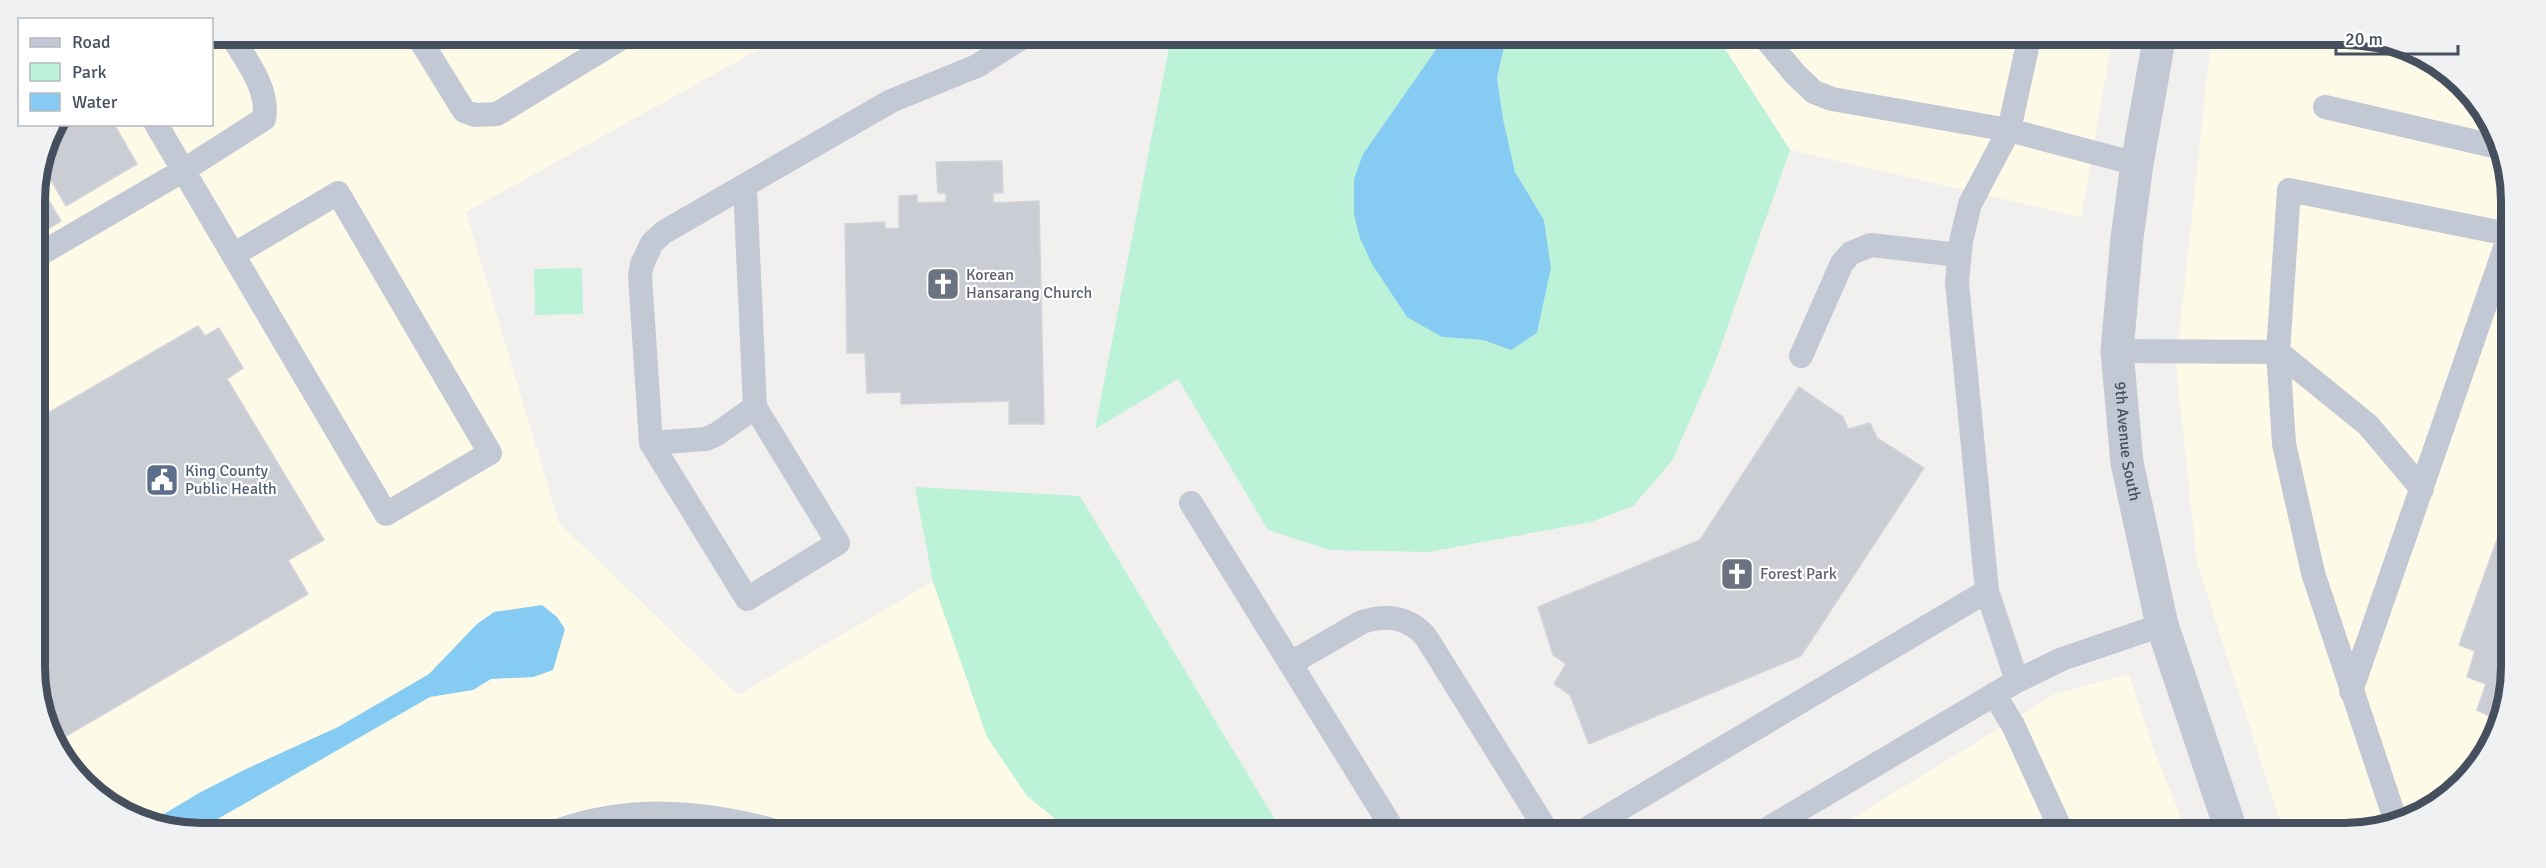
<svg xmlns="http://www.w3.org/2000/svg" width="2546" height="868" font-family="Signika,sans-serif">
	<rect width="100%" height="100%" fill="#f2f0ef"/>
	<path fill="#fdfae8" d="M212,35l571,1 -317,176 93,311 179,172 342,-199 202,335 -1125,-3 -81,-51 -38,-78 -3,-509 12,-53 8,-12 157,-1z
		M1718,38l394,2 -31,177 -291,-67z
		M2211,40h178l81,51 38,78 -2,542 -23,49 -36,39 -91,34h-72l-87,-270 -21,-198z
		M2129,674l23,71 35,88 -357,-1 225,-138z"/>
	<path fill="#bbf2d8" d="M1171,37l273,1 -81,116 79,183 41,3 28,10 26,-17 14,-65 -7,-48 -29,-48 -12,-53 -6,-41 8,-35 -3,-5h216l72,112 -77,218 -41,93 -39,45 -42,16 -163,30 -98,-2 -62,-20 -90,-151 -83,50z
		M582,268l1,46 -48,1 -1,-46z
		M915,487l165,9 202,335 -213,-1 -42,-34 -40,-59 -54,-155z"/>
	<path fill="#86cbf1" d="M1444,38h58l3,5 -8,35 6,41 12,53 29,48 7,48 -14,65 -26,17 -28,-10 -41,-3 -35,-20 -35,-53 -12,-26 -6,-23v-36l9,-25z
		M542,605l15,12 8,12 -12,41 -20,7 -42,2 -18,11 -43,7 -228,131h-45l-8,-5 50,-30 47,-24 92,-42 91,-53 48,-50 17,-12z"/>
	<path fill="#cbcdd5" stroke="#d3d4db" stroke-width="1.5" d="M1825,39h110v8l-110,-4z
		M2358,40h31l8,6z
		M55,124h59l23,40 -71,42 -25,-43 6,-26z
		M1002,161l1,32h-10v10l46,-2 5,223h-35v-23l-108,3v-12l-34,1 -2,-40h-18l-2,-129 40,-2v7l14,-1v-32l18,-1v8l29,-1v-9h-8l-2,-31z
		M37,180l24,41 -26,16v-47z
		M198,326l7,10 14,-8 24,40 -16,11 97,161 -36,20 20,34 -250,147 -18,-38 12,-7 -15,-89 -1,-187z
		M1799,387l44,30 5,12 22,-6 7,15 47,30 -123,188 -212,88 -19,-49 -16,-11 12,-20 -13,-9 -15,-48 162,-67z
		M2507,512l-1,199 -16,35 -6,-2 10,-26 -17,-8 9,-26 -19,-7 8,-26 -16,-6z"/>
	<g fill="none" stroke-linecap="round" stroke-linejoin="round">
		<path stroke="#c2c9d5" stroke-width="24" d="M417,35l47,76 11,4 22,-1 128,-78
			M1766,39l29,35 19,18 18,7 177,31 128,34
			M2325,107l173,40
			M156,124l230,390 104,-61 -152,-260 -105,62
			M745,186l10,221 83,136 -91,56 -96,-156 -11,-167 2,-12 10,-21 12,-11 227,-131 86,-35 46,-29
			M35,257l149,-87 80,-51c6,-30 -19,-60 -33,-84
			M2117,351l161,1 11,-162 219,44
			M2278,352l6,92 29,129 82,246
			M2278,352l90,73 54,64
			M1801,356l41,-93 9,-10 20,-8 88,10
			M651,443l55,-4 11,-5 38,-27
			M1191,503l203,328
			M1291,663l71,-41c24,-8 47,-5 64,15l121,194
			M2017,681l-30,-90 -30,-309 4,-41 9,-37 39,-74 20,-91
			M2351,691l157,-452
			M1994,694l19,31 49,107
			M563,829c69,-23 136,-18 206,0
			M1583,831l404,-240
			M1762,832l255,-151 45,-22 100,-34"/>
		<path stroke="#c2c9d5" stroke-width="33" id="s1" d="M2159,40l-22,124 -10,74 -10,113 10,112 35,162 70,208"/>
	</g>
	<defs>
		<symbol id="church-square" viewBox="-11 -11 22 22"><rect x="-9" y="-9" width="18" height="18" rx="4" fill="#6b7280" stroke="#fff"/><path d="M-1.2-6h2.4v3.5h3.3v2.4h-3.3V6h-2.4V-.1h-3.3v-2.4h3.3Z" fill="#fff"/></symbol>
		<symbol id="civic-square" viewBox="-11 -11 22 22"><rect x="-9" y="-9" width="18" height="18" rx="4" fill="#5c6f8a" stroke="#fff"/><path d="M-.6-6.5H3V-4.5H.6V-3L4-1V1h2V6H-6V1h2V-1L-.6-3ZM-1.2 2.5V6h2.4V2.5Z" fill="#fff"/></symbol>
	</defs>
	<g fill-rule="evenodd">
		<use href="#church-square" x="924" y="265" width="38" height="38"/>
		<use href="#civic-square" x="143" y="461" width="38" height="38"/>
		<use href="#church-square" x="1718" y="555" width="38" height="38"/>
	</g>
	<g text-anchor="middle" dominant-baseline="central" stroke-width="4.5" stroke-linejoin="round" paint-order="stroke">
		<g font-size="16" fill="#5b616d" stroke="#fff" text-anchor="start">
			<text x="966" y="275">Korean<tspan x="966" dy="18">Hansarang Church</tspan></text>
			<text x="1760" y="574">Forest Park</text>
		</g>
		<g font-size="16" fill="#464f5e" stroke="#fff">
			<text stroke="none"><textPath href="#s1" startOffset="405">9th Avenue South</textPath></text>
		</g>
		<g font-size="16" fill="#4e5e75" stroke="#fff" text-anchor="start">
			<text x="185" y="471">King County<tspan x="185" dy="18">Public Health</tspan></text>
		</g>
	</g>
	<path d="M0 0H2546V868H0ZM201 45H2345A156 156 0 0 1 2501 201V667A156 156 0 0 1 2345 823H201A156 156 0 0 1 45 667V201A156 156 0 0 1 201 45Z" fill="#f0f1f2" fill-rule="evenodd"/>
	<path fill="none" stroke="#464f5e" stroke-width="8" d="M201 45H2345A156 156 0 0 1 2501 201V667A156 156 0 0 1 2345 823H201A156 156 0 0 1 45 667V201A156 156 0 0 1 201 45Z"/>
	<rect x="18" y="18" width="195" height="108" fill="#ffffff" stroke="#b5b9bf" stroke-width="1.5"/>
	<rect x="30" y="38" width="30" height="9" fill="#c2c9d5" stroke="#b5b9bf" stroke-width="1.5"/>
	<text x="72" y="48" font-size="18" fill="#464f5e">Road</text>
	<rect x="30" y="63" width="30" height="18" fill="#bbf2d8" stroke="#b5b9bf" stroke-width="1.5"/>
	<text x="72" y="78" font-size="18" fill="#464f5e">Park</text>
	<rect x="30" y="93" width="30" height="18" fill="#86cbf1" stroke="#b5b9bf" stroke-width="1.5"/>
	<text x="72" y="108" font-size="18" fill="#464f5e">Water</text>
	<path d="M2336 45v9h122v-9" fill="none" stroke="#464f5e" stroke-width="3"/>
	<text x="2345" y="45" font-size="18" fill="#464f5e" stroke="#ffffff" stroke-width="4.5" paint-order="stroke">20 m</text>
</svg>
